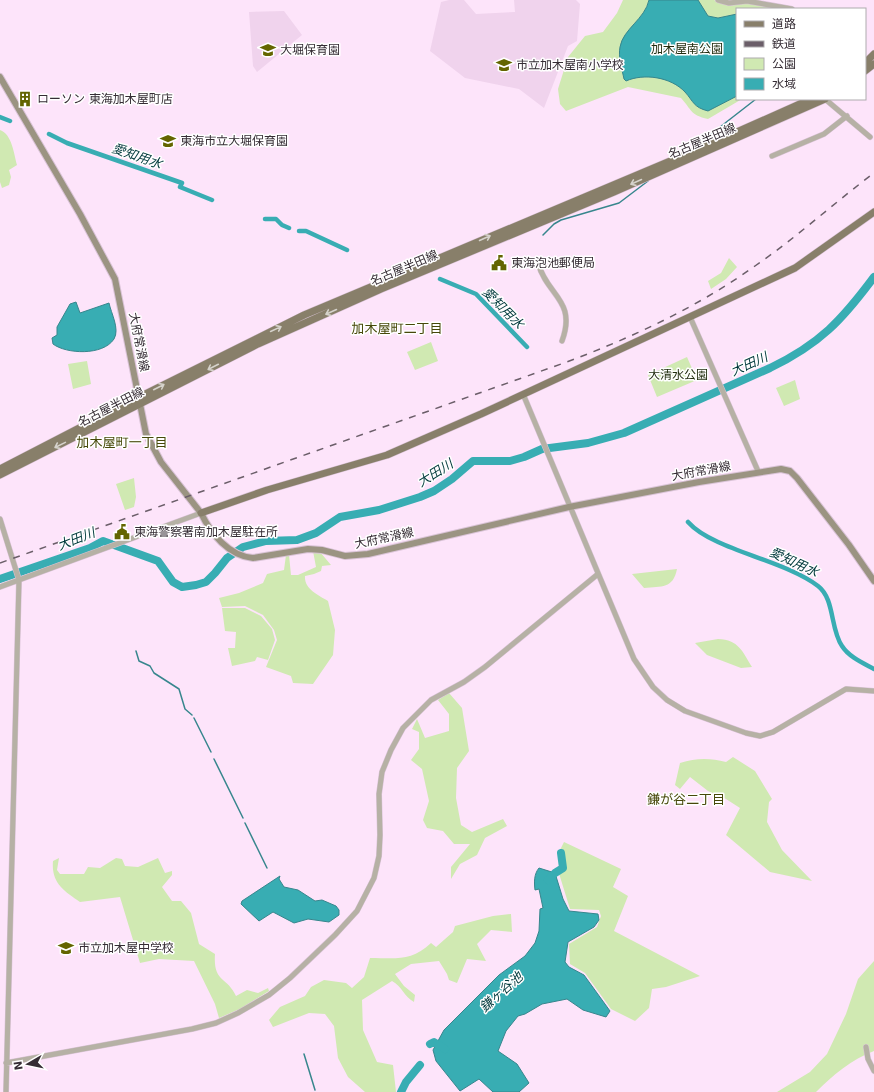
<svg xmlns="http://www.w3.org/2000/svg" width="874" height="1092" font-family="'DejaVu Sans','Noto Sans JP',sans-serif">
	<rect width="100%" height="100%" fill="#fde4fa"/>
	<path fill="#f0d3ed" d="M449,0h15l12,14 39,-2 -1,-12h62l4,4 -3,37 -9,5 -24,62 -25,-19 -54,-11 -35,-27 11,-49z
		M284,11l18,24 -45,37 -4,-6 -4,-54z"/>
	<path fill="#d0e9b2" d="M623,0h91l12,5 20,-2 36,6h-45v90h5l-34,20c-18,-4 -16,-9 -27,-21l-53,-11 -62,24 -6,-7 -2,-15 10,-32 17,-21 18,-4 14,-19z
		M0,130c12,4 14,24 17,35l-8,5 2,7 -2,8 -7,3 -2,-6z
		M729,258l8,9 -11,12 -15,10 -3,-8 13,-8z
		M431,342l7,19 -23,9 -8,-18z
		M687,357l10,23 -40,17 -9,-22z
		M87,361l4,23 -18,5 -5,-25z
		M795,380l5,19 -16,7 -8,-18z
		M134,478l2,19 -2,10 -9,3 -9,-26z
		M313,551l7,1 11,13 -9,1 -1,5 -7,3 -9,2c-1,13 13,19 23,25l7,29 -2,25 -20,29 -20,-1 -2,-7 -25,-9 11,-27 -3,-10 -11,-15 -18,-9 -23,1 -3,-9 20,-5 24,-10 4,-9 17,-4 2,-15h3l2,20h7l18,-8z
		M677,569c-4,20 -15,17 -33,19l-12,-14z
		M222,608h23l16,8 11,13 3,11 -7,20 -11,-3 -2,4 -23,5 -4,-18h7l1,-16 -11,-1z
		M718,639c21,1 24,12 34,28l-11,1 -34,-13 -12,-12z
		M449,693l13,15 7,43 -12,17 -1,30 5,27 11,7 31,-13 4,7 -22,12 -8,17 -17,9 -9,15v-12l19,-23h-16l-11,-13 -16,-3 -4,-8 6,-19 -7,-32 -11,-9 8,-11v-17l-7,-3 5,-10 8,19 24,-7v-17l-11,-14z
		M733,757l22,14 17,28 -3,3 -2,20 15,28 30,31 -42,-9 -44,-37 14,-27 -14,-9 -18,-8 -18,-14 -10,12 -5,-4 5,-22c16,-5 30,-5 46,-1z
		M564,842l57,27 -8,18 15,9 -14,35 86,45 -34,11 -14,2 -3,19 -14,13 -24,-12 -26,-36 -15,-9 -1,-20 28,-17 4,-11 -2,-6 -29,-1 -13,-42 8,-1 -2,-14 -3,-2z
		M59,858l-2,12 3,4h24l4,-7 12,1 16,-10 6,1 3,7 13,1 20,-9 7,15 7,-2v4l-10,12 10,14h9l10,12 8,31 16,10c-2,29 12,22 21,42l11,-6 11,3 10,-5 1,3 -29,18 -21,9 -4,-14 -21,-43 -35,-2 -19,4 -20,-66 -40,5c-16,-11 -29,-19 -27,-41z
		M511,914l1,18 -21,-2 -14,14 9,17 -19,-2 -10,24 -8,-3 -2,-6 -8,-13 -28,3 -16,10 9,12 11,9 -1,7c-10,-5 -12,-16 -22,-21l-30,19 1,30 14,32 16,3 3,27h-31l-17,-15 -10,-19 -4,-32 -9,-12 -16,-1 -36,14 -4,-7 11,-13 25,-11 6,-9 13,-7 22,3 6,5 12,-11 6,-19c25,0 41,4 61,-15l5,4 17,-15 2,-6 38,-10z
		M874,961v90c-22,8 -42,25 -58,41h-39l33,-20 17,-18 19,-40 12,-35z"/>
	<path fill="#38adb3" stroke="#37868d" d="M649,0h49l10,16 10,2 19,-4v82l-29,15c-15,-4 -14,-9 -23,-19 -14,-15 -41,-19 -59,-11l-2,-2c-2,-10 -6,-22 -4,-32 3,-18 25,-28 29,-47z
		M76,302l4,11 29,-10c2,10 11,26 5,36 -11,17 -48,15 -61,5l-1,-6 5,-3v-8l13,-23z
		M539,868l16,5 8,26 6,12 29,3 1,6 -5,7 -26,15 -3,20 4,5 15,8 26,36 -4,6 -23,-7 -16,-11 -25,5 -17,10 -7,2 -12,15 -8,20 19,13 12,19 -10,9h-26l-14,-13 -19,12 -24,-30 -3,-11 11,-20 55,-55 26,-19 10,-13 4,-12 1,-22 3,-1 -4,-19 -4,1c-1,-8 -1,-16 4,-22z
		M280,876l-1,3 5,8 14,3 17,11 7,-1 14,6 3,4v5l-10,7 -21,-3 -14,4 -21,-11 -14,9 -18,-17 1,-3z"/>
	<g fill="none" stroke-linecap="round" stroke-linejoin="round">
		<path stroke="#37868d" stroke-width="1.5" d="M693,148l63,-49
			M543,235l11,-11 7,-4 58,-17 29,-22
			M136,651l3,10 11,5 4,7 25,16 6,20 7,6
			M194,718l17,34
			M214,759l29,59
			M245,823l22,45
			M304,1054l11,36"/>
		<path stroke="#38adb3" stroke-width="4.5" d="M0,117l10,4
			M49,134l18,9 115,40 -2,4 32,13
			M265,219h11l6,6 7,3
			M299,231h7l41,19
			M440,279l36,15 51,53
			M688,522c8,9 19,15 30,20 30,14 75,25 100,44 17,13 12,43 24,60 7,11 21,17 32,23"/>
		<path stroke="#38adb3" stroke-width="8" d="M0,579l90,-31 13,-7 55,20 15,21 9,5 14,-2 10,-3 9,-9 12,-15 16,-11 23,-6 31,-1 19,-7 24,-16 39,-7 41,-13 14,-6 18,-12 21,-18h37l14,-4 18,-8 46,-6 36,-10 146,-65c50,-24 72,-48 104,-91
			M548,880l7,-7 8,-5 -2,-15
			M430,1044l4,-2 11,7
			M401,1092l5,-10 14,-17"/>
		<defs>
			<path id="tertiary" d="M718,0l11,3 18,-2 45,8
				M825,99l45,38
				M772,156l52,-22 23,-18
				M538,263c9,33 39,37 24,78
				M690,317l68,154
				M523,394l111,265 19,28 14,13 18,11 61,22 14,3 13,-4 73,-43 28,2
				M0,519l19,61 -13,512
				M0,587l201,-74
				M866,1047l2,12 6,12
				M6,1063l186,-34 24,-6 22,-10 31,-18 21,-17 45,-43 22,-24 17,-33 5,-22 1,-21 -1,-41 3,-22 9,-22 12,-22 28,-28 33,-18 21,-15 113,-93"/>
			<path id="secondary" d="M0,77l80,137 35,65 31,155 15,28 40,51c10,21 28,43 52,45l55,-9 14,1 23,6 23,-2 201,-47 130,-25 82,-13 9,2 7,7 52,67 25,36"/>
			<path id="primary" d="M865,63l9,-9
				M865,71l9,-7
				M0,469l139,-72 165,-82 390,-164 117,-52
				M0,475l258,-131 123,-55 233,-97 211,-93
				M201,513l66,-23 120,-35 94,-41 314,-146 79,-56"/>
		</defs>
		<use href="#tertiary" stroke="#d9c3d6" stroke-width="6"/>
		<use href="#secondary" stroke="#d9c3d6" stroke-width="8"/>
		<use href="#primary" stroke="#d9c3d6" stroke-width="8"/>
		<use href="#tertiary" stroke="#b6b1a5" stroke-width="5"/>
		<use href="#secondary" stroke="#9b9482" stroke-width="6"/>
		<use href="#primary" stroke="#887f6a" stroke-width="7"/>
		<path stroke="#6b5e69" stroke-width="1.5" stroke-dasharray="7 7" stroke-linecap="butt" d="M0,563l564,-200c67,-25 132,-55 191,-97 42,-29 79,-63 119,-93"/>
	</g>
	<defs><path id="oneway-shaft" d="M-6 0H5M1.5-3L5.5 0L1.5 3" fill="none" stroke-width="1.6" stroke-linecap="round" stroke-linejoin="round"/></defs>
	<g stroke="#d5d2cb">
		<use href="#oneway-shaft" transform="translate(636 182) rotate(156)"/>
		<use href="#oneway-shaft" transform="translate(485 238) rotate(-24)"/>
		<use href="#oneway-shaft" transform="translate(331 312) rotate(156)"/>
		<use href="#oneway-shaft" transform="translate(276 329) rotate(-25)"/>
		<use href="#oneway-shaft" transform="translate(213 367) rotate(153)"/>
		<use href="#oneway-shaft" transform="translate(159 387) rotate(-27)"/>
		<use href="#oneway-shaft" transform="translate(60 445) rotate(154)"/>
	</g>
	<defs>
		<symbol id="school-bare" viewBox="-9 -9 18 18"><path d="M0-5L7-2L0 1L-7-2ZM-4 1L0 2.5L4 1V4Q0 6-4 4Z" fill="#636500" stroke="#fff" stroke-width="2.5" paint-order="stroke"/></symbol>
		<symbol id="building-bare" viewBox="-9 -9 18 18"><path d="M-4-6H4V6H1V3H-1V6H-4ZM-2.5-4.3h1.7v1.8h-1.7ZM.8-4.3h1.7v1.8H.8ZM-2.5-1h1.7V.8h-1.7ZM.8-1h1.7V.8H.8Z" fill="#636500" stroke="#fff" stroke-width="2.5" paint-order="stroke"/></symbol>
		<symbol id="civic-bare" viewBox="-9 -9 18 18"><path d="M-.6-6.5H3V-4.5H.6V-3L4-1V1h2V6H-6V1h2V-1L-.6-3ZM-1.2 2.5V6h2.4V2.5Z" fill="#636500" stroke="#fff" stroke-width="2.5" paint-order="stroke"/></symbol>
	</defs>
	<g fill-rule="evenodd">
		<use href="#school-bare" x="257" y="39" width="22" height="22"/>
		<use href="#school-bare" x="493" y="54" width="22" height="22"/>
		<use href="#building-bare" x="14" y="88" width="22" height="22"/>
		<use href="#school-bare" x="157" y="130" width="22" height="22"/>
		<use href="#civic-bare" x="488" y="252" width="22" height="22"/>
		<use href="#civic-bare" x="111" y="521" width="22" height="22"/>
		<use href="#school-bare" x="55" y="937" width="22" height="22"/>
	</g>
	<g text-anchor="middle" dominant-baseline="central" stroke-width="3" stroke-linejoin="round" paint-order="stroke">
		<g font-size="12" fill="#222e10" stroke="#fff">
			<text x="687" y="49">加木屋南公園</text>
			<text x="678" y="375">大清水公園</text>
		</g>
		<g font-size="12" fill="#352c34" stroke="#fff" text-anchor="start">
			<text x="280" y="50">大堀保育園</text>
			<text x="516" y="65">市立加木屋南小学校</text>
			<text x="37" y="99">ローソン 東海加木屋町店</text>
			<text x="180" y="141">東海市立大堀保育園</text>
			<text x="511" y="263">東海泡池郵便局</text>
			<text x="134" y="532">東海警察署南加木屋駐在所</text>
			<text x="78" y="948">市立加木屋中学校</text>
		</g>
		<g font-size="12" fill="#352c34" stroke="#fff">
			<text transform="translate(702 141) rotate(-23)">名古屋半田線</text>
			<text transform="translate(404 268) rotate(-23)">名古屋半田線</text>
			<text transform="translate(139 342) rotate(79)">大府常滑線</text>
			<text transform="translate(111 407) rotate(-27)">名古屋半田線</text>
			<text transform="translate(701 471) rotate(-10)">大府常滑線</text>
			<text transform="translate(384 538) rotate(-12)">大府常滑線</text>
		</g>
		<g font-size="13" font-style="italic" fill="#00383b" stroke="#fff">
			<text transform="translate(137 156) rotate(19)">愛知用水</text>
			<text transform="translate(503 308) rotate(45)">愛知用水</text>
			<text transform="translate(749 364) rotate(-24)">大田川</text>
			<text transform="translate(435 473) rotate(-32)">大田川</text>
			<text transform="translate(76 539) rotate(-21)">大田川</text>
			<text transform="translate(794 562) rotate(25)">愛知用水</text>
			<text transform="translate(501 992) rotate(-42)">鎌ヶ谷池</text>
		</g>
		<g font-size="13" fill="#464809" stroke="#fff">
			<text x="397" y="328">加木屋町二丁目</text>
			<text x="122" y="442">加木屋町一丁目</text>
			<text x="686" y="799">鎌が谷二丁目</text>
		</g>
	</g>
	<rect x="736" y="8" width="130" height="92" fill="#ffffff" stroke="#aeabae"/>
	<rect x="744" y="21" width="20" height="6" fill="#887f6a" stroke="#aeabae"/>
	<text x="772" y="28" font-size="12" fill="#352c34">道路</text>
	<rect x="744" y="41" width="20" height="6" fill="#6b5e69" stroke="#aeabae"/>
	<text x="772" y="48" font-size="12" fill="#352c34">鉄道</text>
	<rect x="744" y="58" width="20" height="12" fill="#d0e9b2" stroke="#aeabae"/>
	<text x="772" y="68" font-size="12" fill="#352c34">公園</text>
	<rect x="744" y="78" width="20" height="12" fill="#38adb3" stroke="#aeabae"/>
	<text x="772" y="88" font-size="12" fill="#352c34">水域</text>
	<g transform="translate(28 1064) rotate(261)" stroke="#ffffff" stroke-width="3" paint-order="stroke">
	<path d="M0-3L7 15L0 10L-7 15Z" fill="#352c34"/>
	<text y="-6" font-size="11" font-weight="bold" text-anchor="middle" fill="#352c34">N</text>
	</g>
</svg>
